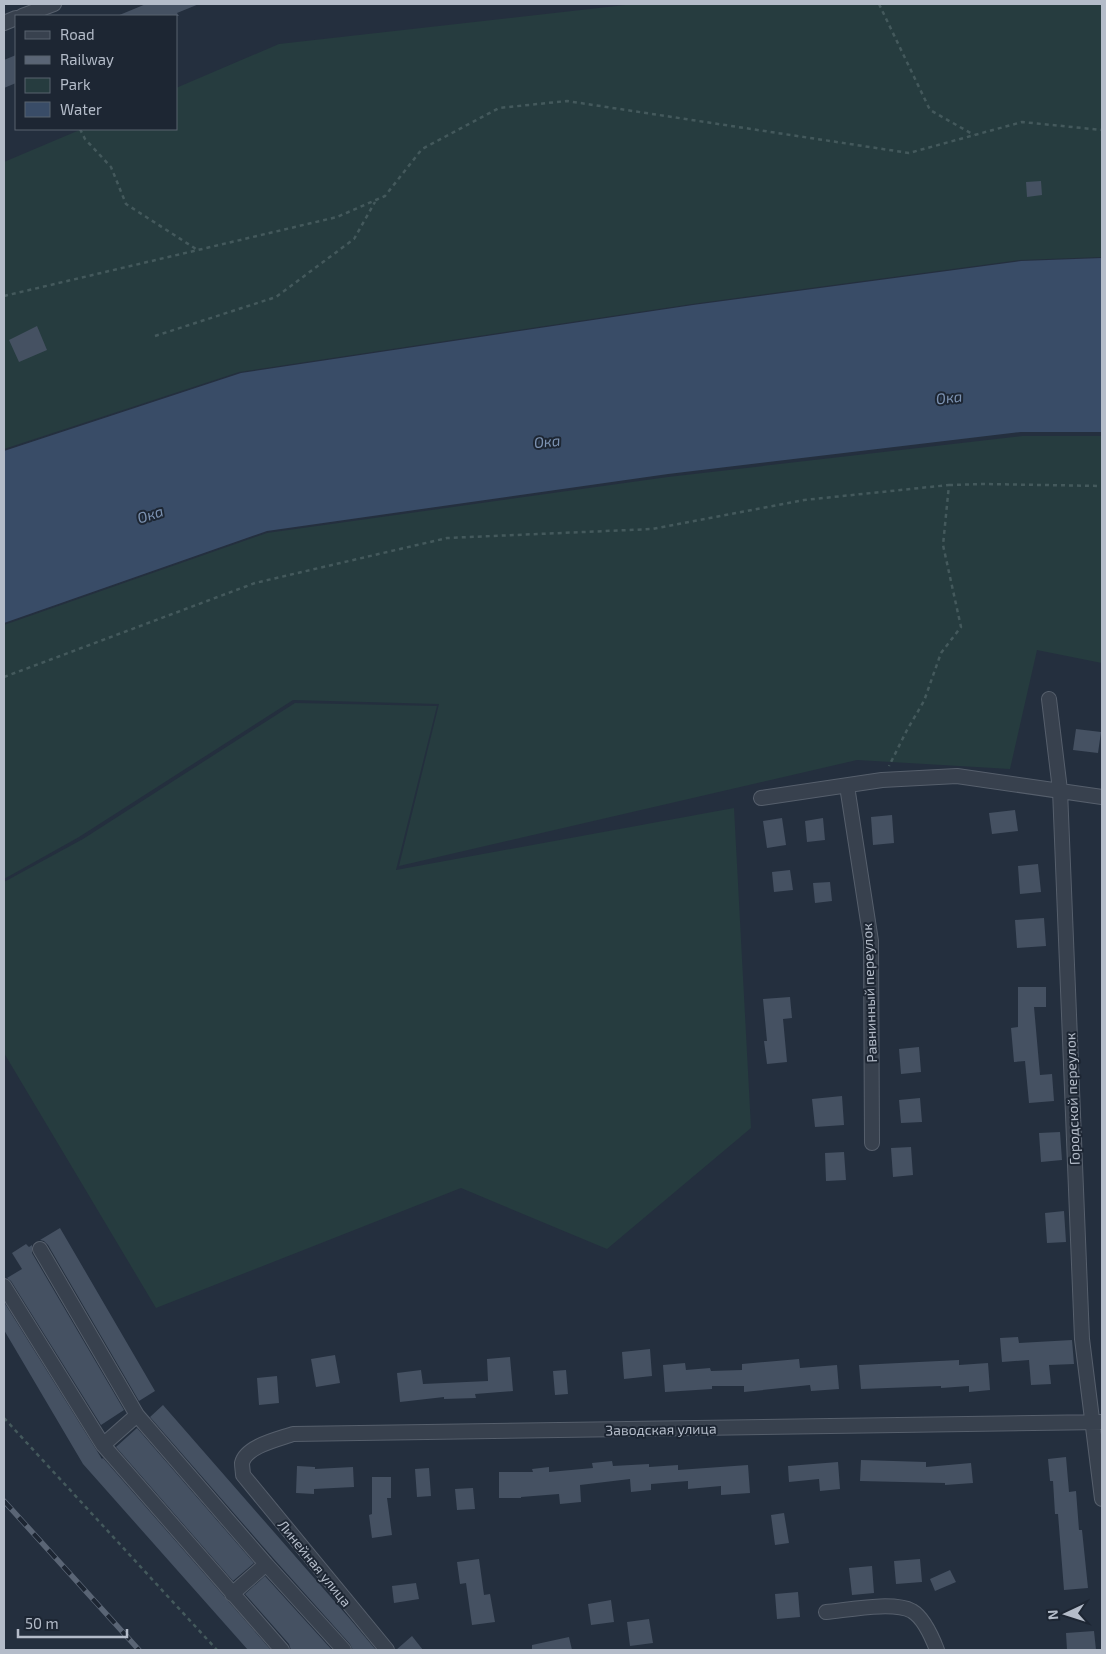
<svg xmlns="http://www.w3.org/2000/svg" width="1106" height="1654" font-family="'Exo 2',sans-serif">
	<rect width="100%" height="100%" fill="#242f3e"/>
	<path fill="#263c3f" d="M634,4h468v253l-82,3 -328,44 -453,68 -235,77v-287l78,-33h94v-41l103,-44z
		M1022,436h80v227l-65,-13 -27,119 -153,-9 -458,106 40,-162 -146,-4 -214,137 -75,42v-254l263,-92 401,-56z
		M295,703l142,3 -41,164 338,-62 17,320 -144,121 -146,-61 -305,120 -152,-255v-171l79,-43z"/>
	<path fill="#394c67" d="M1102,258v174h-81l-353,42 -401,57 -263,92v-172l237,-78 452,-68 328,-44z"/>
	<path fill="#455162" d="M146,4h53l-22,9 2,3h-62z
		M16,55v28l-12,5v-28z
		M1041,181l1,14 -15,2 -1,-15z
		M37,326l10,24 -28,12 -10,-22z
		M1076,729l25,3 -3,21 -25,-3z
		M1015,810l3,21 -26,3 -3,-21z
		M892,815l2,28 -21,2 -2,-28z
		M782,818l4,27 -19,3 -4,-27z
		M823,818l2,22 -18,2 -2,-21z
		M1038,864l3,28 -21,2 -2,-28z
		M790,870l3,20 -19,2 -2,-20z
		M830,882l2,19 -17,2 -2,-20z
		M1044,918l2,28 -29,2 -2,-28z
		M1018,987h28v20h-12l6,68 12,-1 2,27 -25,2 -4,-42 -11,1 -3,-34 7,-1z
		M790,997l2,21 -9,1 4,43 -20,2 -3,-23h3l-4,-42z
		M919,1047l2,25 -20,2 -2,-25z
		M842,1096l2,29 -29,2 -3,-28z
		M920,1098l2,24 -21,1 -2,-23z
		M1060,1132l2,28 -21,2 -2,-29z
		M911,1147l2,28 -20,2 -2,-29z
		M844,1152l2,28 -20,1 -1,-28z
		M1064,1211l2,31 -19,1 -2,-30z
		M60,1228l95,163 -16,10 -91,-156 -4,-4 -4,-1z
		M26,1244l3,3 3,-2v8l92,157 -23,15 -90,-144 -4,-3 15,-9 -10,-16z
		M4,1302l98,157 1,-1 168,192h-23l-165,-186 -79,-134z
		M1018,1337l1,6 53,-3 2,24 -25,1 2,19 -20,1 -2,-25 -27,2 -2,-24z
		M650,1349l2,27 -28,3 -2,-27z
		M335,1355l5,28 -24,4 -5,-28z
		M510,1357l3,34 -38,3 1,4 -32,1v-2l-44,5 -3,-29 24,-3 2,14 65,-3 -1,-22z
		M799,1359l1,9 37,-3 2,24 -28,2 -1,-6 -66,7v-6h-32v3l-47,3 -2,-27 22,-2 1,7 24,-2 1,3 31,-1v-6z
		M959,1360v5l29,-2 2,27 -21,2v-6l-28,2v-2l-80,3 -2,-24z
		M566,1370l2,24 -13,1 -2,-24z
		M277,1376l2,27 -20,2 -2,-27z
		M163,1405l187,214 26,31h-23l-3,-6 -77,-86 -123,-141z
		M137,1428l117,135 -21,18 -117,-134z
		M1066,1457l3,35 7,-1 3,39h3l6,58 -24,2 -6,-76h-3l-2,-33h-3l-2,-22z
		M861,1460l65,2v5l45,-4 2,20 -28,2v-2l-85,-2z
		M612,1461l1,5 36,-2v3l29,-2v5l70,-5 2,28 -29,2v-9l-33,3v-8l-37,3v6l-20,2 -1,-13 -50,6 1,17 -21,2 -1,-10 -38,3v1h-22v-26h34l-1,-3 17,-2v5l44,-4 -1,-5z
		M838,1462l2,27 -20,2 -1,-12 -30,3 -1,-16z
		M297,1466l18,1v2l38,-2 1,20 -40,2v5l-18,-1z
		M429,1468l2,28 -14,1 -2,-28z
		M372,1477h19v21h-4l5,37 -20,3 -3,-23 3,-1z
		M473,1488l2,21 -18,1 -2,-21z
		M784,1513l5,30 -14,2 -4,-30z
		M479,1559l5,36 6,-1 5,28 -23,3 -6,-42 -6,1 -3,-22z
		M920,1559l2,23 -26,2 -2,-23z
		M872,1566l2,27 -22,2 -3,-27z
		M950,1570l6,12 -21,9 -5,-12z
		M265,1576l67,74h-41l-2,-6 -44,-50z
		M416,1583l3,16 -25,4 -2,-17z
		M798,1592l2,25 -23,2 -2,-25z
		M611,1600l3,22 -23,3 -3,-21z
		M649,1619l4,24 -23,3 -3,-24z
		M1094,1631l2,19h-29l-1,-17z
		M412,1636l11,14h-27z
		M569,1637l3,13h-40v-5z"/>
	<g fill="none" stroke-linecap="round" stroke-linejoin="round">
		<defs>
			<path id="minor" d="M22,16l32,-12
				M4,23l12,-5
				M1049,699l11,91 22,549 20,160
				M847,786l24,155 1,202
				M761,798l121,-18 75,-4 145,21
				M40,1249l97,166 129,149 78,86
				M4,1286l99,159 179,205
				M103,1445l34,-30
				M232,1594l34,-30
				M826,1612c22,-2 67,-11 86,-1 12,7 20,26 25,39
				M387,1650l-144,-175c0,-3 -1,-8 -1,-12 4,-17 37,-24 51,-29l809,-12"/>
		</defs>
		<use href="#minor" stroke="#565f6c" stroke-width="16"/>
		<path stroke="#44595c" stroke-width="2.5" stroke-dasharray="4 4" stroke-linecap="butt" d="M879,4l51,106 44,25
			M80,129l5,10 26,28 15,37 70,45
			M4,296l333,-79 48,-21 37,-47 77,-41 68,-7 342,52 113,-31 80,8
			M155,336l121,-39 78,-58 21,-37
			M949,485l35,-1 118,2
			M4,677l251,-94 192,-45 205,-9 152,-29 145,-15 -6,60 18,82 -20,26 -17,48 -17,29 -18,36
			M4,1418l213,232"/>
		<use href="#minor" stroke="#38414e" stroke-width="14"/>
		<defs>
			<path id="rail" d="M4,1501l135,149"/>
		</defs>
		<use href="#rail" stroke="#5a6575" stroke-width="5.5"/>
		<use href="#rail" stroke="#1d2633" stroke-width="4" stroke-dasharray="11" stroke-linecap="butt"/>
	</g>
	<g text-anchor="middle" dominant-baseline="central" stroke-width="4" stroke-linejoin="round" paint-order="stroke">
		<g font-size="14" fill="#b4bcc9" stroke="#1d2633">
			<text transform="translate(869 993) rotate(-92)">Равнинный переулок</text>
			<text transform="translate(1072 1099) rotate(-92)">Городской переулок</text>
			<text transform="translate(661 1429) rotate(-1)">Заводская улица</text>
			<text transform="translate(315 1563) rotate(51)">Линейная улица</text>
		</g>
		<g font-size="15" font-style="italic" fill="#7c92b1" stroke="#1d2633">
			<text transform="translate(949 397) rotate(-7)">Ока</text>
			<text transform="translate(547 441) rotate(-6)">Ока</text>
			<text transform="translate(150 514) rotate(-18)">Ока</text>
		</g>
	</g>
	<rect width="1106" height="1654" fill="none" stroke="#b4bcc9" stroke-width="10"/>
	<rect x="15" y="15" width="162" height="115" fill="#1d2633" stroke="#59626f"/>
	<rect x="25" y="31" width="25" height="8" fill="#38414e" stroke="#59626f"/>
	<text x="60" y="40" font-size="15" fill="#b4bcc9">Road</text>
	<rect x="25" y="56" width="25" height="8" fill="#5a6575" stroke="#59626f"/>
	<text x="60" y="65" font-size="15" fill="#b4bcc9">Railway</text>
	<rect x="25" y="78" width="25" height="15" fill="#263c3f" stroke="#59626f"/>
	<text x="60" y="90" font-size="15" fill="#b4bcc9">Park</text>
	<rect x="25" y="102" width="25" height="15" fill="#394c67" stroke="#59626f"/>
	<text x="60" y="115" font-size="15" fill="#b4bcc9">Water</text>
	<g transform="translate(1066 1614) rotate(266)" stroke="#1d2633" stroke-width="4" paint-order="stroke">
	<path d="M0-4L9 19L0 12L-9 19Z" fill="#b4bcc9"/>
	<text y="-8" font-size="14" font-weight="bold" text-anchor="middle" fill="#b4bcc9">N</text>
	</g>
	<path d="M18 1629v8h109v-8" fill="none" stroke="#b4bcc9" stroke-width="2.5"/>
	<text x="25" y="1629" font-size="15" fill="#b4bcc9" stroke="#1d2633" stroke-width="4" paint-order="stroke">50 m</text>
</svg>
